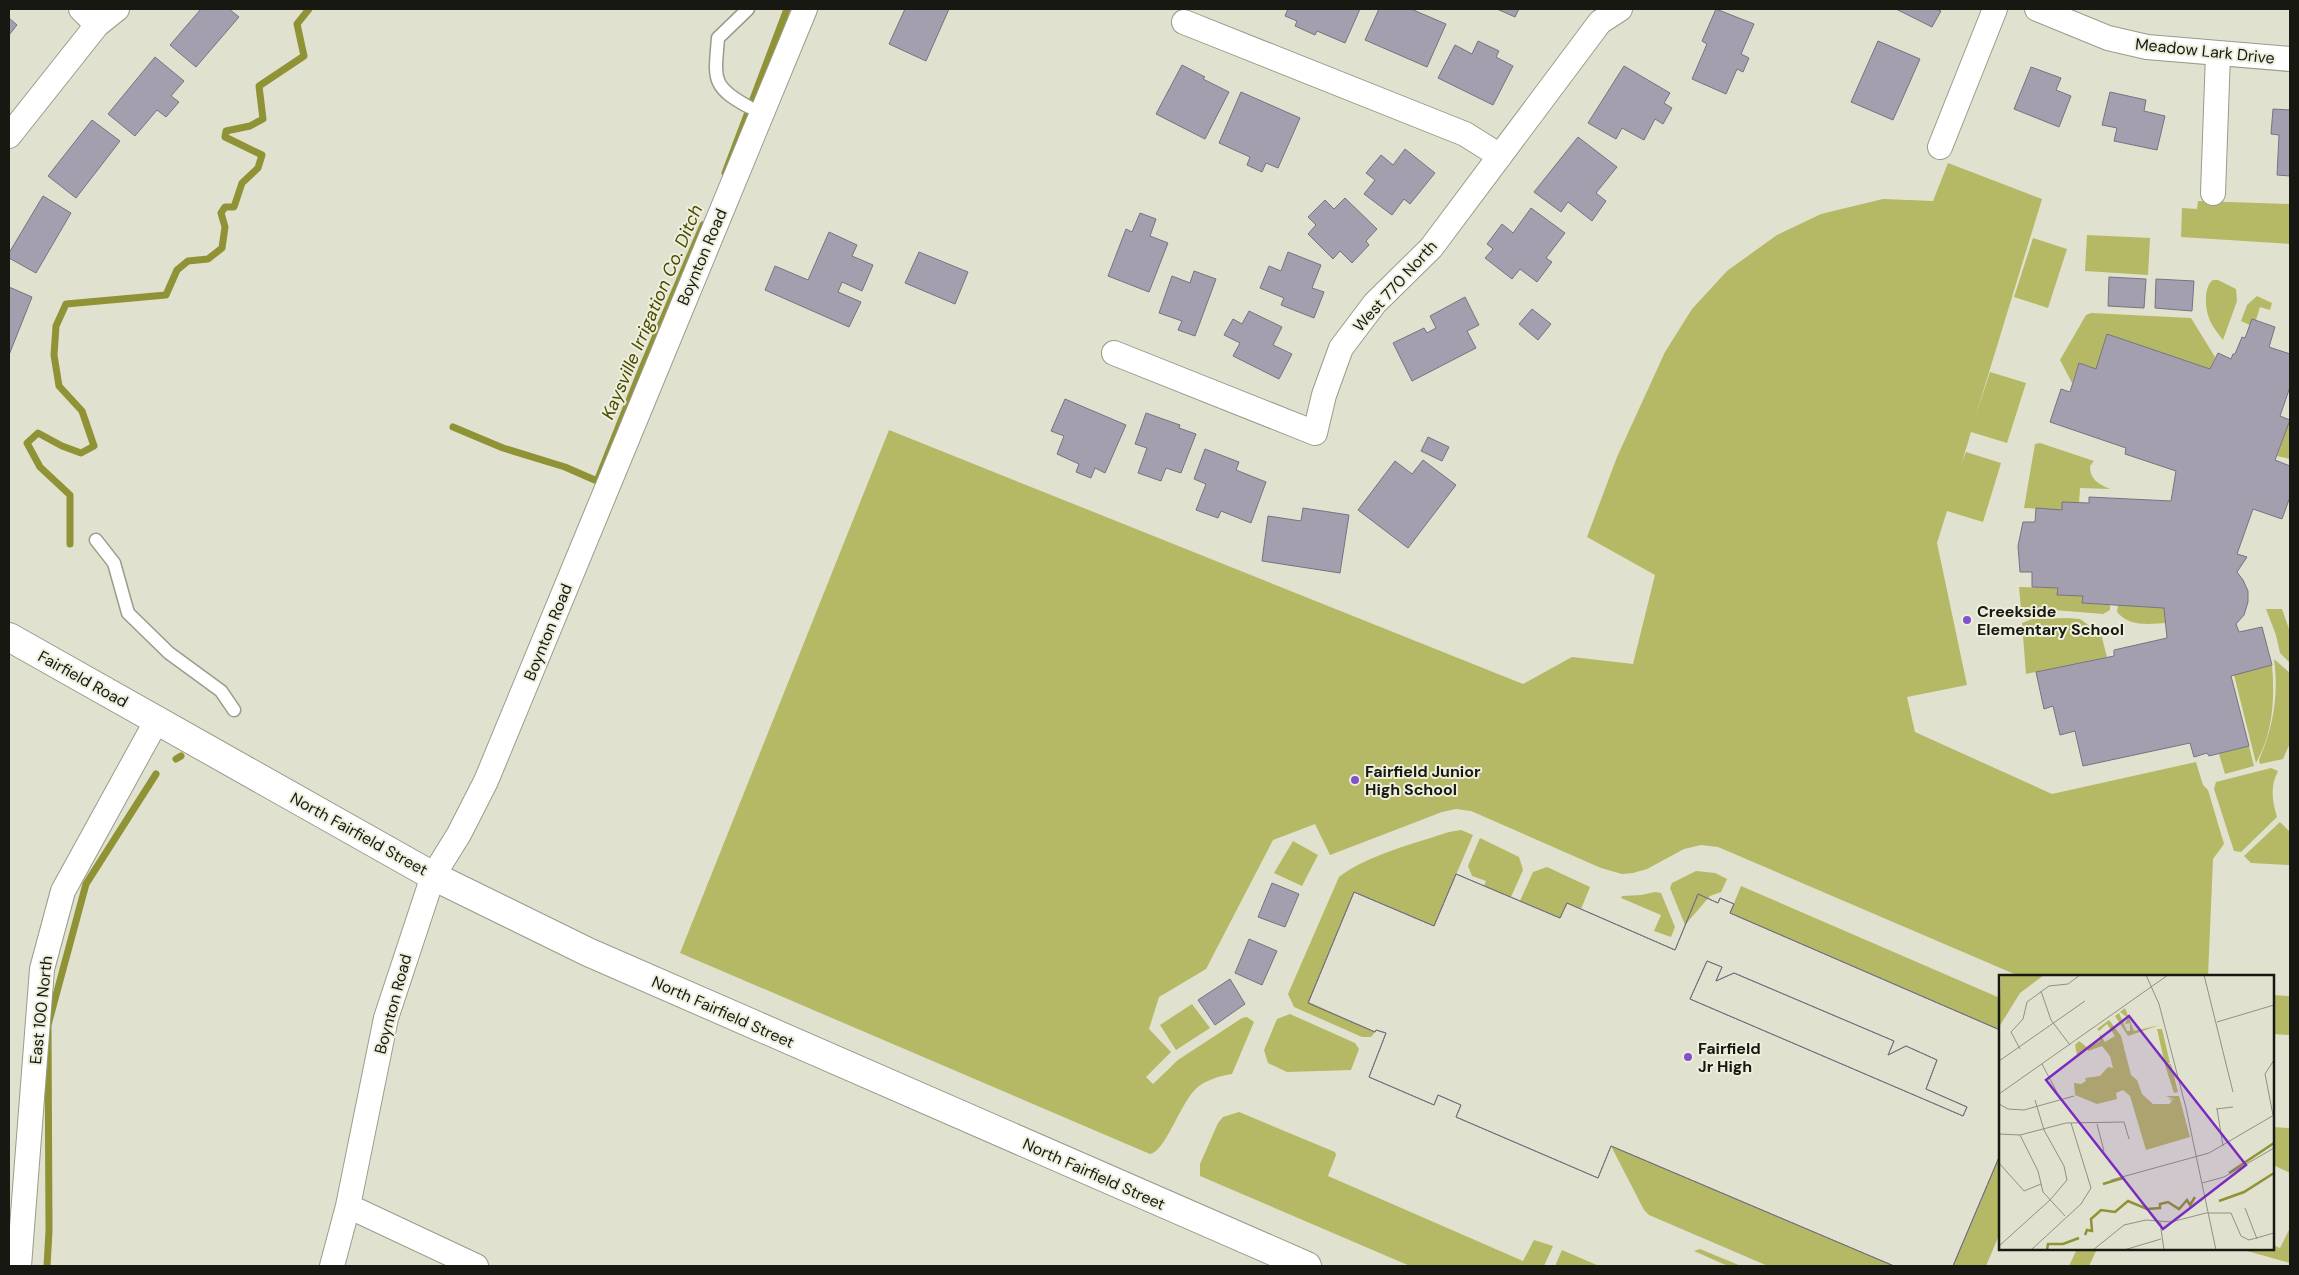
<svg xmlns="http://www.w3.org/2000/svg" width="2299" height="1275" font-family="'DM Sans',sans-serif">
	<rect width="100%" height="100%" fill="#e0e2cf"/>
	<path fill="#b5b864" d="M1948,163l94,36 -67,219 15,-46 36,11 -19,60 -36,-11 -9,30 4,-10 35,11 -18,59 -36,-11 -10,32 30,142 -60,12 8,35 137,62 144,-32 7,23 5,5 16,54 -11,15 -5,117h-189l-301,-129 -17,-2 -17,4 -37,20 -14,4 -11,1 -21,-6 -130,-57 -15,-2 -14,3 -112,43 -15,-31 -42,16 -67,129 -47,28 -10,32 22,23 -25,25 7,7 25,-24 64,-42 5,-1 7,5 -22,52c-12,2 -23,5 -33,12 -18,13 -33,66 -49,68l-470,-201 209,-523 634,254 49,-27 61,7 22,-89 -68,-38 30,-80 48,-105 27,-43 35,-38 50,-36 44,-21 62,-15 50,2z
		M2198,201l92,3v40l-109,-7 1,-29 15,1z
		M2087,235l63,3 -2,37 -63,-4z
		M2033,238l34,11 -19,59 -34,-11z
		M2213,280h5l18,9 1,12 -14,39c-5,-7 -13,-16 -15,-25 -3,-9 -4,-29 5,-35z
		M2257,296l15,7 -2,7 -10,-3 -4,13 -6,5 -9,-4 6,-16z
		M2091,313l100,5 24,39 -5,12 -103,-35 -11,35 -17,-6 -7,20 -12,-23 26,-45z
		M2290,419v40l-13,-3z
		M2040,443l54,18 -4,5c0,14 9,18 20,23l-30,-1 -1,15 -17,7 -38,-2 11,-64z
		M2019,587l39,1 -1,7 26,1v7l27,2v5l-7,4 -49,-4 -26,2 -7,-3z
		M2118,605l46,3 2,15c-17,1 -37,4 -49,-11z
		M2266,609h16l8,23v31l-10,-10 -4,-18z
		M2068,618l12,1 21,15 6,23 -81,17 -4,-51 10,-4z
		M2274,659l16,14v70l-7,16 -23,5 -1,-4c14,-33 20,-64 15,-101z
		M2272,665c3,34 1,68 -16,98l-22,-88z
		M2249,746l5,20 -29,8 -6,-20z
		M2271,768l7,3c-8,16 -6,29 -1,46l-36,35 -7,-1 -20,-62 2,-7z
		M2280,822l10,10v33l-39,-2 -7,-7z
		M1461,830l12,5 -39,91 -80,-34 -45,110 66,30 -4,5h-9l-68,-30 -6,-13 51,-117c26,-21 77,-34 110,-45z
		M1480,838l39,19 4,13 -12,27 -27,-11 2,-5 -14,-5 -4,-10z
		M1293,841l25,14 -16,31 -28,-13z
		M1547,867l43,20 -9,22 -14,-6 -7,15 -40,-17 13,-29z
		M1696,871l19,2 12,6 -6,13 -11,4 -25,29 -15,-37 2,-5z
		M1741,886l259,112v32l-270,-117z
		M1655,892l6,1 14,34 -4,10 -17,-6 7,-16 -40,-17 1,-2 19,-1z
		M2273,995l17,1v39l-17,-1z
		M1192,1004l18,24 -34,22 -16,-25z
		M1290,1014l65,29 4,6 -8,21 -64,2 -19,-9 -4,-13 13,-31z
		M1239,1112l96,40 1,3 -8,21 195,85 11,-21 19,6 -9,20h-134l-210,-90v-12l18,-41 5,-6z
		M2273,1127l17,1v45l-17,-8z
		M1611,1146l283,120h-126l-119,-51 -5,-5z
		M2000,1155v78l-14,33h-33z
		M2290,1228v35l-50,-14h33v-4l7,3z
		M1700,1249l41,17h-13l-34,-15z
		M2077,1249h20l-8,17h-20z
		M1562,1250l37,16h-44z"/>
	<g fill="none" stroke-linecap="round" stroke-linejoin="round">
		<path stroke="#909236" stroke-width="7" d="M725,173l62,-164
			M453,427l50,21 62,19 32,14 45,-113 61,-143
			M70,544v-49l-30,-28 -13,-24 11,-10 24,13 19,7 13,-7 -12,-35 -23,-25 -5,-31 2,-29 10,-22 100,-9 11,-25 11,-9 20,-2 14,-11 3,-21 -4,-14 4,-6h9l8,-24 16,-15 4,-13 -37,-18 1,-6 24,-5 13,-7 -4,-33 45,-30 -7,-32 12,-15
			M176,759l5,-3
			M47,1266l2,-35 -1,-206 38,-141 70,-110"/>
	</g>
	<path fill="#a39faf" stroke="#777282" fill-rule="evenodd" d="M201,9h28l10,8 -43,50 -26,-22z
		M905,9h44l-23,52 -37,-17z
		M1288,9h72l-15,34 -28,-12 -2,4 -20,-9 2,-5 -12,-5z
		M1379,9h32l35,15 -19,43 -62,-27z
		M1497,9h22l-4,8z
		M1716,9l38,15 -13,30 8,4 -6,14 -6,-3 -11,25 -34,-15 15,-35 -5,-3z
		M1896,9h40l5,2 -9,16z
		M9,18l8,7 -8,10z
		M1478,41l21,10 -3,6 17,9 -20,39 -55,-27 17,-33 17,9z
		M1878,41l42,18 -27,61 -42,-18z
		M155,57l29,24 -13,15 8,6 -13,15 -9,-7 -22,26 -27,-22z
		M1182,65l23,12 -2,2 26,13 -24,47 -49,-25z
		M1624,66l46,27 -6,10 8,5 -9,16 -8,-5 -11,21 -22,-12 -6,11 -28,-16z
		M2031,67l30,11 -5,12 15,6 -12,31 -45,-18z
		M1241,92l59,26 -22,50 -12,-5 -4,9 -15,-7 3,-8 -31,-14z
		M2110,92l36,8 -2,11 21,5 -8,34 -43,-9 3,-13 -15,-3z
		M2273,109l17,1v66l-13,-1 2,-40 -8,-1z
		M92,120l28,21 -44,57 -28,-22z
		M1578,137l39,30 -21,26 10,8 -14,20 -24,-19 -7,10 -27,-20z
		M1405,149l30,24 -25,31 -6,-5 -12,16 -28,-21 11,-14 -9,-7 15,-18 12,10z
		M43,196l28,17 -35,60 -27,-15v-5z
		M1345,198l32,31 -11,12 3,4 -17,18 -12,-12 -7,8 -25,-25 8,-9 -8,-8 17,-17 9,9z
		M1531,208l34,25 -19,25 6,4 -15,20 -17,-13 -8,10 -27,-21 8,-9 -6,-5 15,-20 11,9z
		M1140,213l16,6 -6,17 18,7 -19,49 -41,-16 18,-47 6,3z
		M829,232l28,13 -5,11 21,9 -11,26 -20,-9 -4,10 23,10 -12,25 -84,-37 10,-24 33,14z
		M919,252l49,20 -13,32 -50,-21z
		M1288,252l33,13 -9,23 12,4 -10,26 -33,-13 3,-7 -24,-10 9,-22 12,5z
		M1194,271l22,8 -21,57 -17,-6 4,-9 -23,-8 13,-37 18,7z
		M2109,277l37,2 -2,29 -36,-2z
		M2156,279l38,2 -2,30 -37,-3z
		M9,287l23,10 -23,58z
		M1465,297l14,28 -12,6 9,17 -64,33 -19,-38 31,-15 3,5 9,-5 -6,-12z
		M1532,309l19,15 -13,16 -19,-16z
		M1249,311l33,16 -9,18 19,9 -13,25 -46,-23 7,-13 -16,-8 9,-16 9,5z
		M2252,319l23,8 -6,20 21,7v33l-10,29 10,4 -15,40 15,6v31l-8,22 -29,-10 -16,45 10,3 -10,15 6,8 5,11v11l-4,13 -8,9 3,8 23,-5 10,38 -41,11 18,70 -40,10 -2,-3 -13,4 -4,-14 -107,23 -8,-35 -15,4 -7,-29 -9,3 -8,-37 78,-16v-6l53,-12 -3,-30 -82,-5 1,-7 -26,-1 1,-7 -26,-1v-15h-12l-2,-26 5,-24h12l1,-14 26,2v-8l27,1v-6l82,4 5,-30 -51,-17 1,-6 -76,-26 11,-33 9,3 9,-29 17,6 11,-35 103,35 8,-16 13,6 2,-5h2l7,-17 3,1z
		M1065,399l61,26 -21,48 -10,-5 -4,10 -15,-6 3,-8 -22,-10 7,-18 -13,-5z
		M1146,413l34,12 -1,3 17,6 -15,39 -15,-5 -5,13 -23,-8 9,-25 -12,-4z
		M1428,437l21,10 -7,14 -21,-10z
		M1205,449l34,13 -3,8 30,12 -15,41 -30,-12 -3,7 -22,-8 10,-26 -12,-5z
		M1423,460l33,25 -48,63 -50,-38 37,-49 17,13z
		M1303,508l46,7 -9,58 -78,-12 6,-45 33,5z
		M1456,874l104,44 7,-15 108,47 23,-56 20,9 2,-5 14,6 -4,9 270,117v125l-47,111h-59l-283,-120 -13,32 -142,-61 5,-12 -23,-10 -4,10 -65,-28 17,-44 -10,-3 -1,2 -67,-29 46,-111 80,34zM1707,961l15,6 -6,14 18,-8 160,68 -6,14 18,-9 31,14 -11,29 41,18 -4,9 -273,-117z
		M1456,874l104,44 7,-15 108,47 23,-56 20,9 2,-5 14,6 -4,9 270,117v125l-47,111h-59l-283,-120 -13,32 -142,-61 5,-12 -23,-10 -4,10 -65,-28 17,-44 -10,-3 -1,2 -67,-29 46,-111 80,34z
		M1272,883l27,11 -14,33 -27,-10z
		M1249,939l28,12 -15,34 -27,-12z
		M1707,961l15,6 -6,14 18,-8 160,68 -6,14 18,-9 31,14 -11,29 41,18 -4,9 -273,-117z
		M1230,979l15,25 -30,21 -17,-25z"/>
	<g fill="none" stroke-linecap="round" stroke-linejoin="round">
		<defs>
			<path id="lane" d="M748,9l-30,29c-3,40 -8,48 31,69
				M96,540l18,23 14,50 41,40 52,38 13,19"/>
			<path id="street" d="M81,9l16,16
				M2037,9l71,29 39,9 143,12
				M1184,22l281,112 35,22
				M9,136l88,-111 20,-16
				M1940,147l55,-138
				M2213,193l5,-139
				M1114,353l201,80 9,-38 17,-47 34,-45 56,-55 169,-226 20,-13
				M348,1206l128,60
				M19,1266l23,-297 21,-78 94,-171
				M332,1266l16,-60 38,-188 47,-142 26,-42 27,-53 319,-772"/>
			<path id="secondary" d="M9,637l424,239 155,76 719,314"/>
		</defs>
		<use href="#lane" stroke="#9a9b8a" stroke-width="15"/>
		<use href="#street" stroke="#9a9b8a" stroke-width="26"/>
		<use href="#secondary" stroke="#9a9b8a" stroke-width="30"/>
		<use href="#lane" stroke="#fff" stroke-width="12"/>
		<use href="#street" stroke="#fff" stroke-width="24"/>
		<use href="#secondary" stroke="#fff" stroke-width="28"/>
	</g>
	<g fill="#8152cb" stroke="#edefdc" stroke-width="2">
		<circle cx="1967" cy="620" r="5"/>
		<circle cx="1355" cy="780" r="5"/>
		<circle cx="1688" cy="1057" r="5"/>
	</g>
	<g text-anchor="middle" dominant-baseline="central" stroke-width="4" stroke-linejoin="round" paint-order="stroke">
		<g font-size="16" fill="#181812" stroke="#edefdc">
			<text transform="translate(2205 51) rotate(6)">Meadow Lark Drive</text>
			<text transform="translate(702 257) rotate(-67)">Boynton Road</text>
			<text transform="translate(1395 286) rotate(-48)">West 770 North</text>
			<text transform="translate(548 632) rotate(-68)">Boynton Road</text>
			<text transform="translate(83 679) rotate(29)">Fairfield Road</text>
			<text transform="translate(359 834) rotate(29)">North Fairfield Street</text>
			<text transform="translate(393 1004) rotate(-75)">Boynton Road</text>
			<text transform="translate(41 1010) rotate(-84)">East 100 North</text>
			<text transform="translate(723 1012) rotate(24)">North Fairfield Street</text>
			<text transform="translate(1094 1174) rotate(24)">North Fairfield Street</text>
		</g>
		<g font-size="16" font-weight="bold" fill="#181812" stroke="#edefdc" text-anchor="start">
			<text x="1977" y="611">Creekside<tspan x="1977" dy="18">Elementary School</tspan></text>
			<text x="1365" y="771">Fairfield Junior<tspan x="1365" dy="18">High School</tspan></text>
			<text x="1698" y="1048">Fairfield<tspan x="1698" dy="18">Jr High</tspan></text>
		</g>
		<g font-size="18" font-style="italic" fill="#494a00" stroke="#edefdc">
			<text transform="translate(652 312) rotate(-67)">Kaysville Irrigation Co. Ditch</text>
		</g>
	</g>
	<g transform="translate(1999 975)">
		<rect width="275" height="275" fill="#e0e2cf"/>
		<path d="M2,0h43l-24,18 -21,34zM126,33l9,23 26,-6 -32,11 -13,-20 4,-3 8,18h3v-8l-5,1 3,-6 -8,-6zM110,45l12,16 10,39 6,5 5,14 11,10h16l3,-3 -4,-2 7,1 -9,-4h13l11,41 -44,13 -16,-54 -7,-6 -7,3 1,6 -20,5 -22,-9 -1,-12 7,1 5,-3 -1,-3 15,-2 8,-9 5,1 -3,-12 -8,-10 -14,5v-3l-3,1 -8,6 -2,-10 4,-4 9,7 12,-7v-7l5,8 10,-6 -8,-12 -8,7 -2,-2zM158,54h5l8,34 -5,2zM172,89l7,28 -4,1 -9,-28z" fill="#b5b864"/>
		<path fill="none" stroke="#909236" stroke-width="2.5" d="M230,198l45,-30M104,209l20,-6M220,226l25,-9 30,-19M86,260l2,-5 5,1 -1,-12 10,-9 14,2 13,-11 19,8 13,-1v-4l8,-2 11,7 8,-9 3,5 5,-8M48,275l1,-6h15l16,-6"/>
		<path fill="none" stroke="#909183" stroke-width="1" d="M147,0l13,29 27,104 30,142M205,0l29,117M42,16l10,29 19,25M218,47l57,-17M21,74l-9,-17 12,-13 4,-17 22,-16 19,-2 12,-9M0,86l86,-60M43,89l19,36M0,119l169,-119M0,129l9,5 16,1 50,-14M217,134l17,-2M218,134l6,37M274,140l-8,-41 9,-14M98,149l7,27M0,159l21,1 46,-12 58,-1 5,17M21,160l18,36 5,21 22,24M0,188l25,28 17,-7M112,205l98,-27 65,-38M203,208l22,-6 50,-29M246,233l12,31M161,247l4,28M0,271l51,-46 17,-20 -3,-14 -20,-36 -9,-30M32,275l50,-46 10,-16 -20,-65M94,275l31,-25 22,-5 25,2 35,-9h25l10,23 8,4 25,-7M125,275l37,-11"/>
		<path fill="#7b2cbf" fill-opacity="0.15" stroke="#7b2cbf" stroke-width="2.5" d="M130,41l117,149 -83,64 -117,-149z"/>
		<rect width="275" height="275" fill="none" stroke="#181812" stroke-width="2.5"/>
	</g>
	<rect width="2299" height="1275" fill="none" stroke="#181812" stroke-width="20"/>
</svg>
